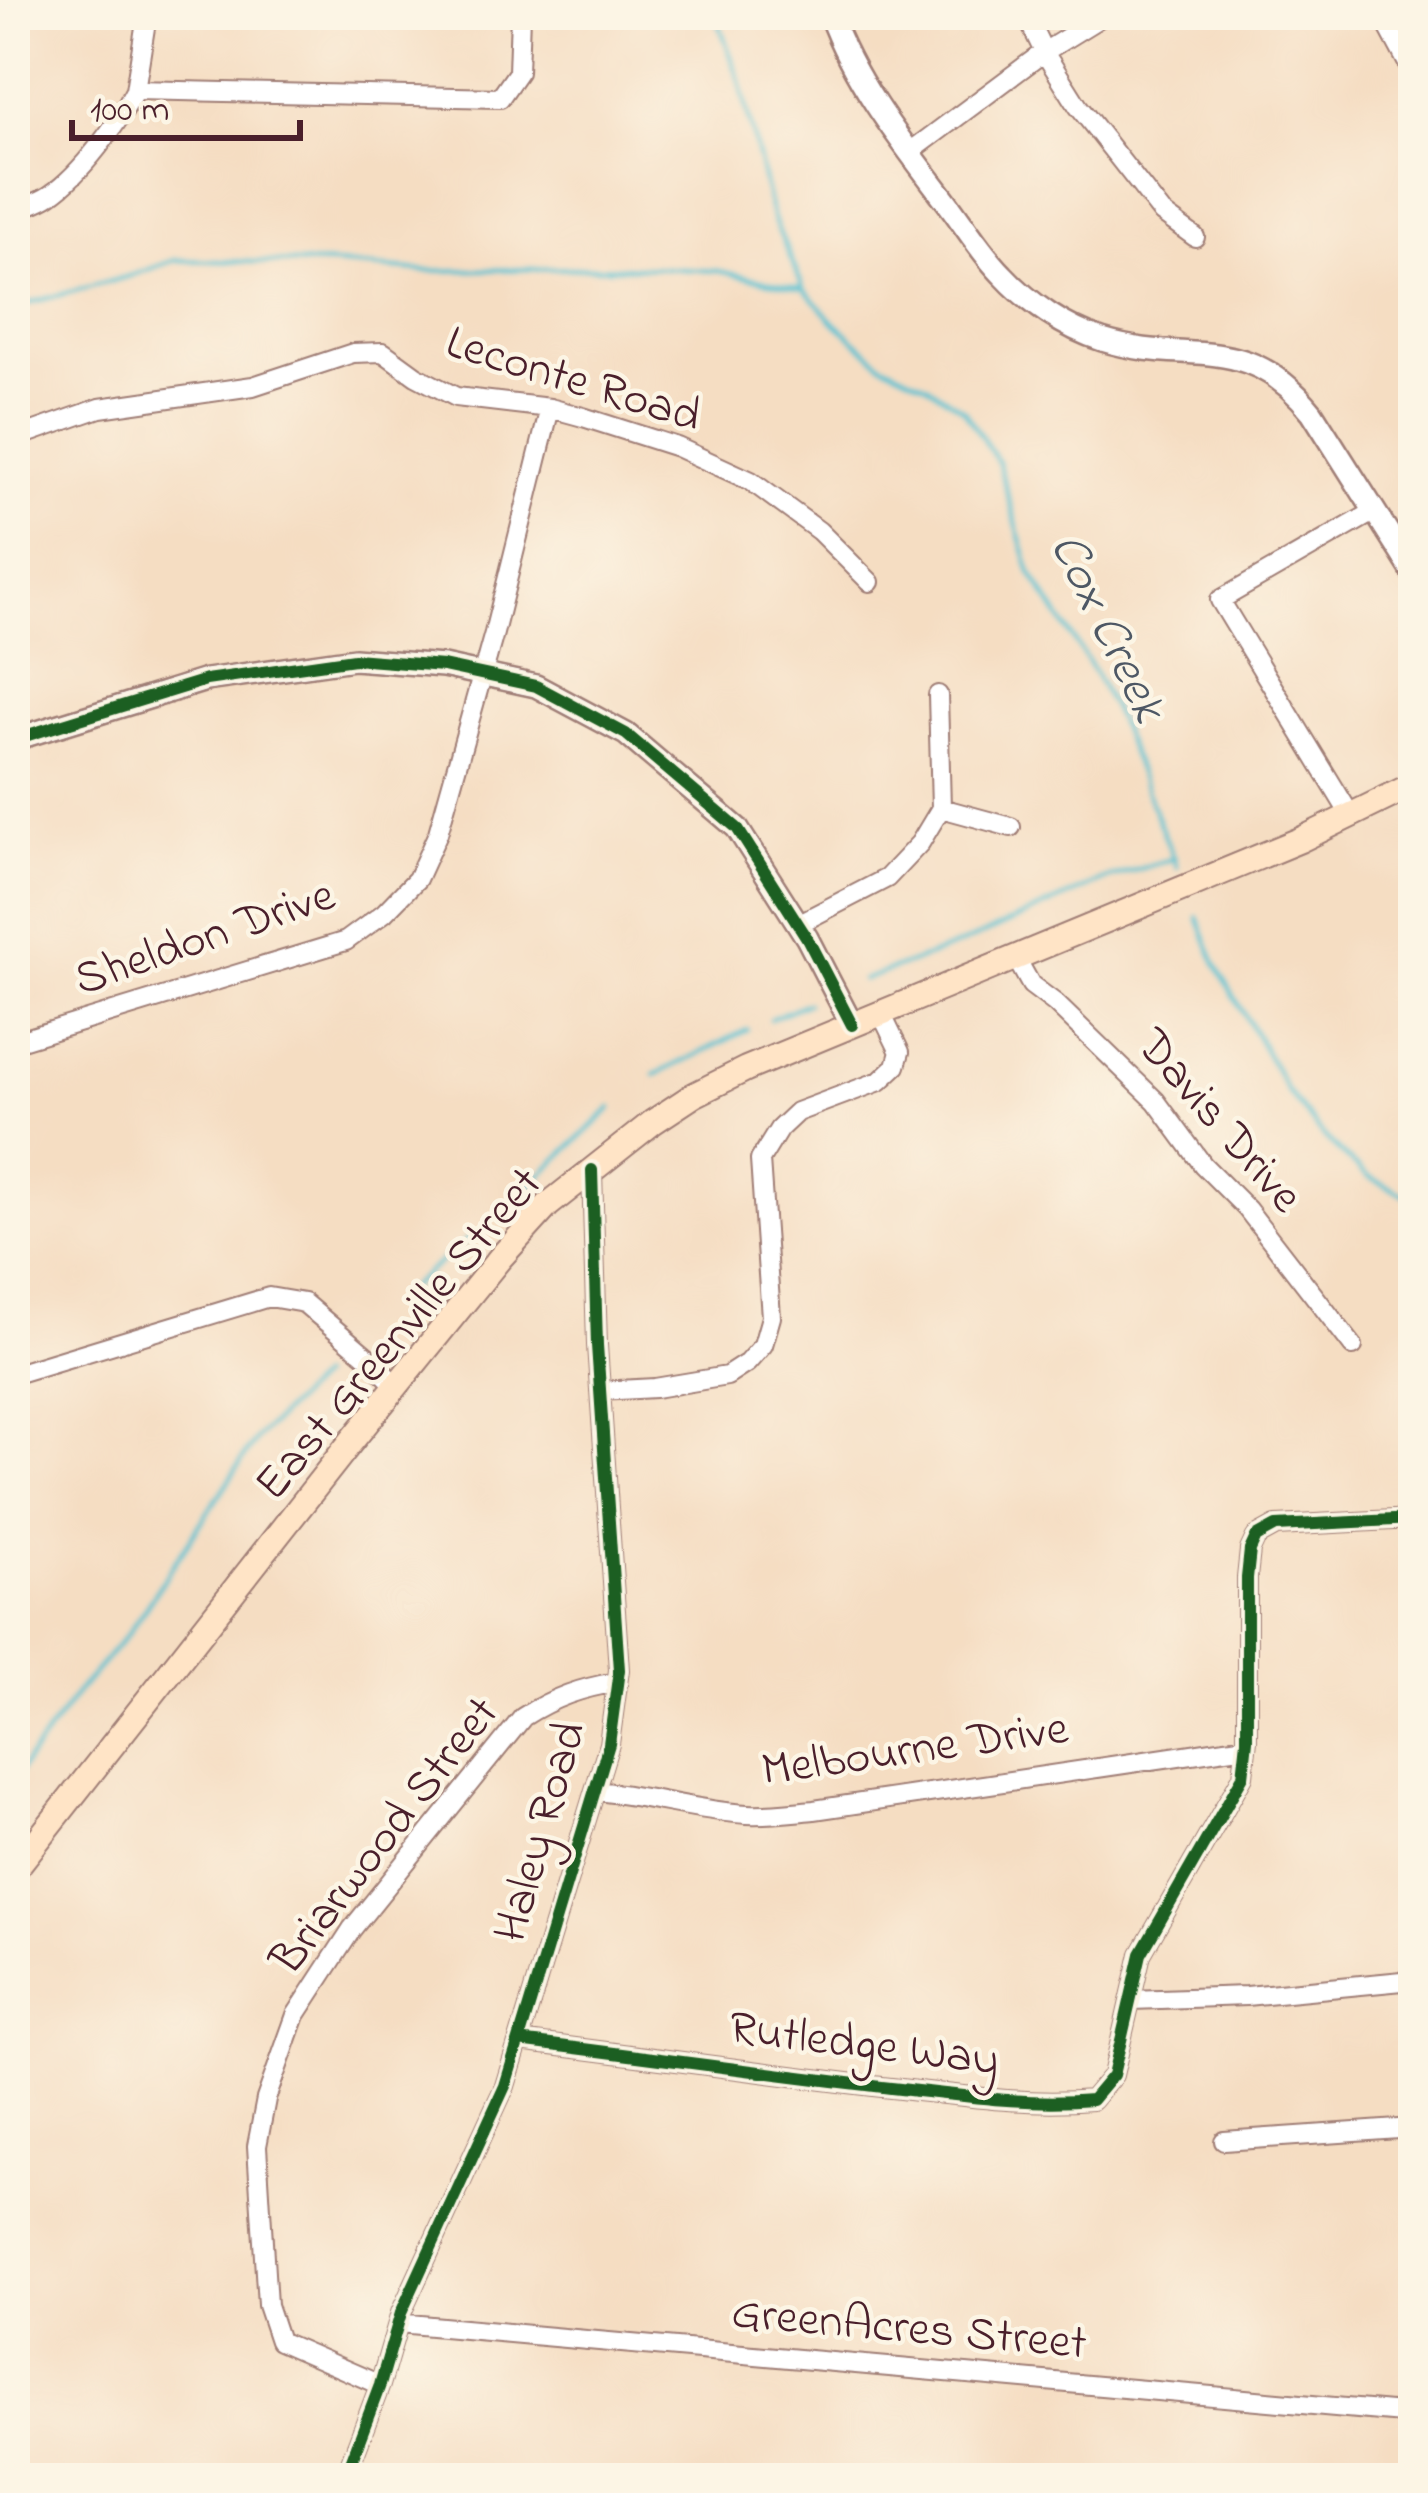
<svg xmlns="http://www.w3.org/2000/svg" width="1428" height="2493" font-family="'Indie Flower',sans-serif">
	<rect width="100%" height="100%" fill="#fcf5e5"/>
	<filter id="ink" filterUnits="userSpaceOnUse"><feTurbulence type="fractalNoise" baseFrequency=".00833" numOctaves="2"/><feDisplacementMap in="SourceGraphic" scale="24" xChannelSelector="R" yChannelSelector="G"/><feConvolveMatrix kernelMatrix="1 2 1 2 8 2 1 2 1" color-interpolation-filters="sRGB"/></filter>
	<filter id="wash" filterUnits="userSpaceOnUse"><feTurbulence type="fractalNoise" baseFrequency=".004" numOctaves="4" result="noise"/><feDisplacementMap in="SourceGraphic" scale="48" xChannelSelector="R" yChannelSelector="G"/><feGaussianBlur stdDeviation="2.7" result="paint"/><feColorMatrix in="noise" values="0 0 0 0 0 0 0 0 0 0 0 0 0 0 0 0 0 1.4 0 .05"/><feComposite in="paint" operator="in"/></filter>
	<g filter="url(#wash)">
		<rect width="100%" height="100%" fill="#f5ddc2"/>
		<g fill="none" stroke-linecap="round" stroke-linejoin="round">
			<path stroke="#56c1d1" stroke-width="4.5" d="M716,15l24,66 32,135 32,73 32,35 45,39 46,22 37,25 34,52 33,111 64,100 22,45 60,149
				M15,311l11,-7 104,-28 45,-16 158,4 89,7 223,-4 74,4 85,18
				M1198,917l18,47 72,128 38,47 42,38 45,22
				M863,980l96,-35 150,-67 66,-20
				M770,1019l37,-16
				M655,1075l92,-45
				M498,1215l114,-107
				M410,1287l63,-52
				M15,1777l61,-83 53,-62 127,-193 63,-62"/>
		</g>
	</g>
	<g filter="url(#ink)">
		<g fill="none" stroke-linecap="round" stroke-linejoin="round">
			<defs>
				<path id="minor" d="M1026,15l18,37 34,54 84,107 33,24
					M1382,15l31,58
					M135,90l12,-75
					M910,152l134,-100 60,-37
					M15,211c11,-5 25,-9 35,-16 31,-21 69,-72 85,-105l365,8 18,-26 2,-57
					M15,438l85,-30 153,-22 100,-33 30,-1 33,24 40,21 94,11 33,9 94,30 74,34 68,50 51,51
					M941,808l70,19
					M1351,816l-131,-216 155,-89
					M798,924l89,-46 33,-35 21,-35 -3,-113
					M1016,958l15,27 24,18 101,98 47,64 44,44 106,137
					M15,1042l331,-101 38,-28 33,-34 21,-46 56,-200 56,-225
					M15,1374l254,-77 35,6 66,56 26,27
					M600,1391l55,-3 72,-12 20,-13 16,-18 8,-28 -11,-157 19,-31 18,-17 83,-31 16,-15 4,-14 -19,-39
					M595,1791c51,4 101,20 152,23 22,1 45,-2 67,-4l432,-64
					M1131,2000l115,-4 167,-16
					M519,2041c124,15 248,33 372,47 67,7 134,18 201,12l21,-25 28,-121 102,-178 4,-36v-162l3,-28 6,-13 20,-11 137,-7
					M1224,2141l189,-13
					M398,2323l1015,91
					M380,2385l-101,-44 -12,-36 -10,-159 9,-47 30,-84 56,-86 171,-212c31,-20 58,-29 94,-35
					M345,2478l35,-93 21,-72 104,-227 104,-342 10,-74 -22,-325 -5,-175"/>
				<path id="tertiary" d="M830,15c25,69 73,129 117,187 18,24 35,52 56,73 27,29 62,53 99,65 87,27 142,-12 210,72l101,160
					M15,739l191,-59 148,-21 89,7 93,20 90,48 111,94 70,110 45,87"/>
				<path id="secondary" d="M15,1869l335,-426 150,-185 48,-53 105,-83 41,-27 52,-26 554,-229 113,-55"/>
			</defs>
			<use href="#minor" stroke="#a07e76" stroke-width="22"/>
			<use href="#tertiary" stroke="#a07e76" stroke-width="26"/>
			<use href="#secondary" stroke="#a07e76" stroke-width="28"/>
			<use href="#minor" stroke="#fff" stroke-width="18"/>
			<use href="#tertiary" stroke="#fff" stroke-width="21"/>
			<use href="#secondary" stroke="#ffe4c6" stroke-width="24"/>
			<defs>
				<path id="cycleway" d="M15,739l191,-59 148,-21 89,7 93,20 90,48 111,94 70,110 45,87
					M519,2041c124,15 248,33 372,47 67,7 134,18 201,12l21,-25 28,-121 102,-178 4,-36v-162l3,-28 6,-13 20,-11 137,-7
					M345,2478l35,-93 21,-72 104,-227 104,-342 10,-74 -22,-325 -5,-175"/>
			</defs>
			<use href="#cycleway" stroke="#fcf5e5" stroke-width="20"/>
			<use href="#cycleway" stroke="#1b5e20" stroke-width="12"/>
		</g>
	</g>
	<g text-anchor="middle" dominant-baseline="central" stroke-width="9" stroke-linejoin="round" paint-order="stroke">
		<g font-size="48" fill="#4a1f2b" stroke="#fcf5e5">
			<text transform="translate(573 381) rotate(17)">Leconte Road</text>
			<text transform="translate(205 939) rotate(-19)">Sheldon Drive</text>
			<text transform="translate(1218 1122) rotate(49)">Davis Drive</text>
			<text transform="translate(400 1335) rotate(-50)">East Greenville Street</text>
			<text transform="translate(915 1751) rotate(-8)">Melbourne Drive</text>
			<text transform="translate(542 1832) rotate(-74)">Haley Road</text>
			<text transform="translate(386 1837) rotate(-52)">Briarwood Street</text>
			<text transform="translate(864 2046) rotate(7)">Rutledge Way</text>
			<text transform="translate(909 2330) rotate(5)">GreenAcres Street</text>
		</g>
		<g font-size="51" font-style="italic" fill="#4e5865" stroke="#fcf5e5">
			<text transform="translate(1106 628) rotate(64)">Cox Creek</text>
		</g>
	</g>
	<rect width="1428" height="2493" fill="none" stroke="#fcf5e5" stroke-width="60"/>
	<path d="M72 120v18h228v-18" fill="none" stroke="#4a1f2b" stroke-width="6"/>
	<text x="90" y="120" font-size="36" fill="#4a1f2b" stroke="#fcf5e5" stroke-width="9" paint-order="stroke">100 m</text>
</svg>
